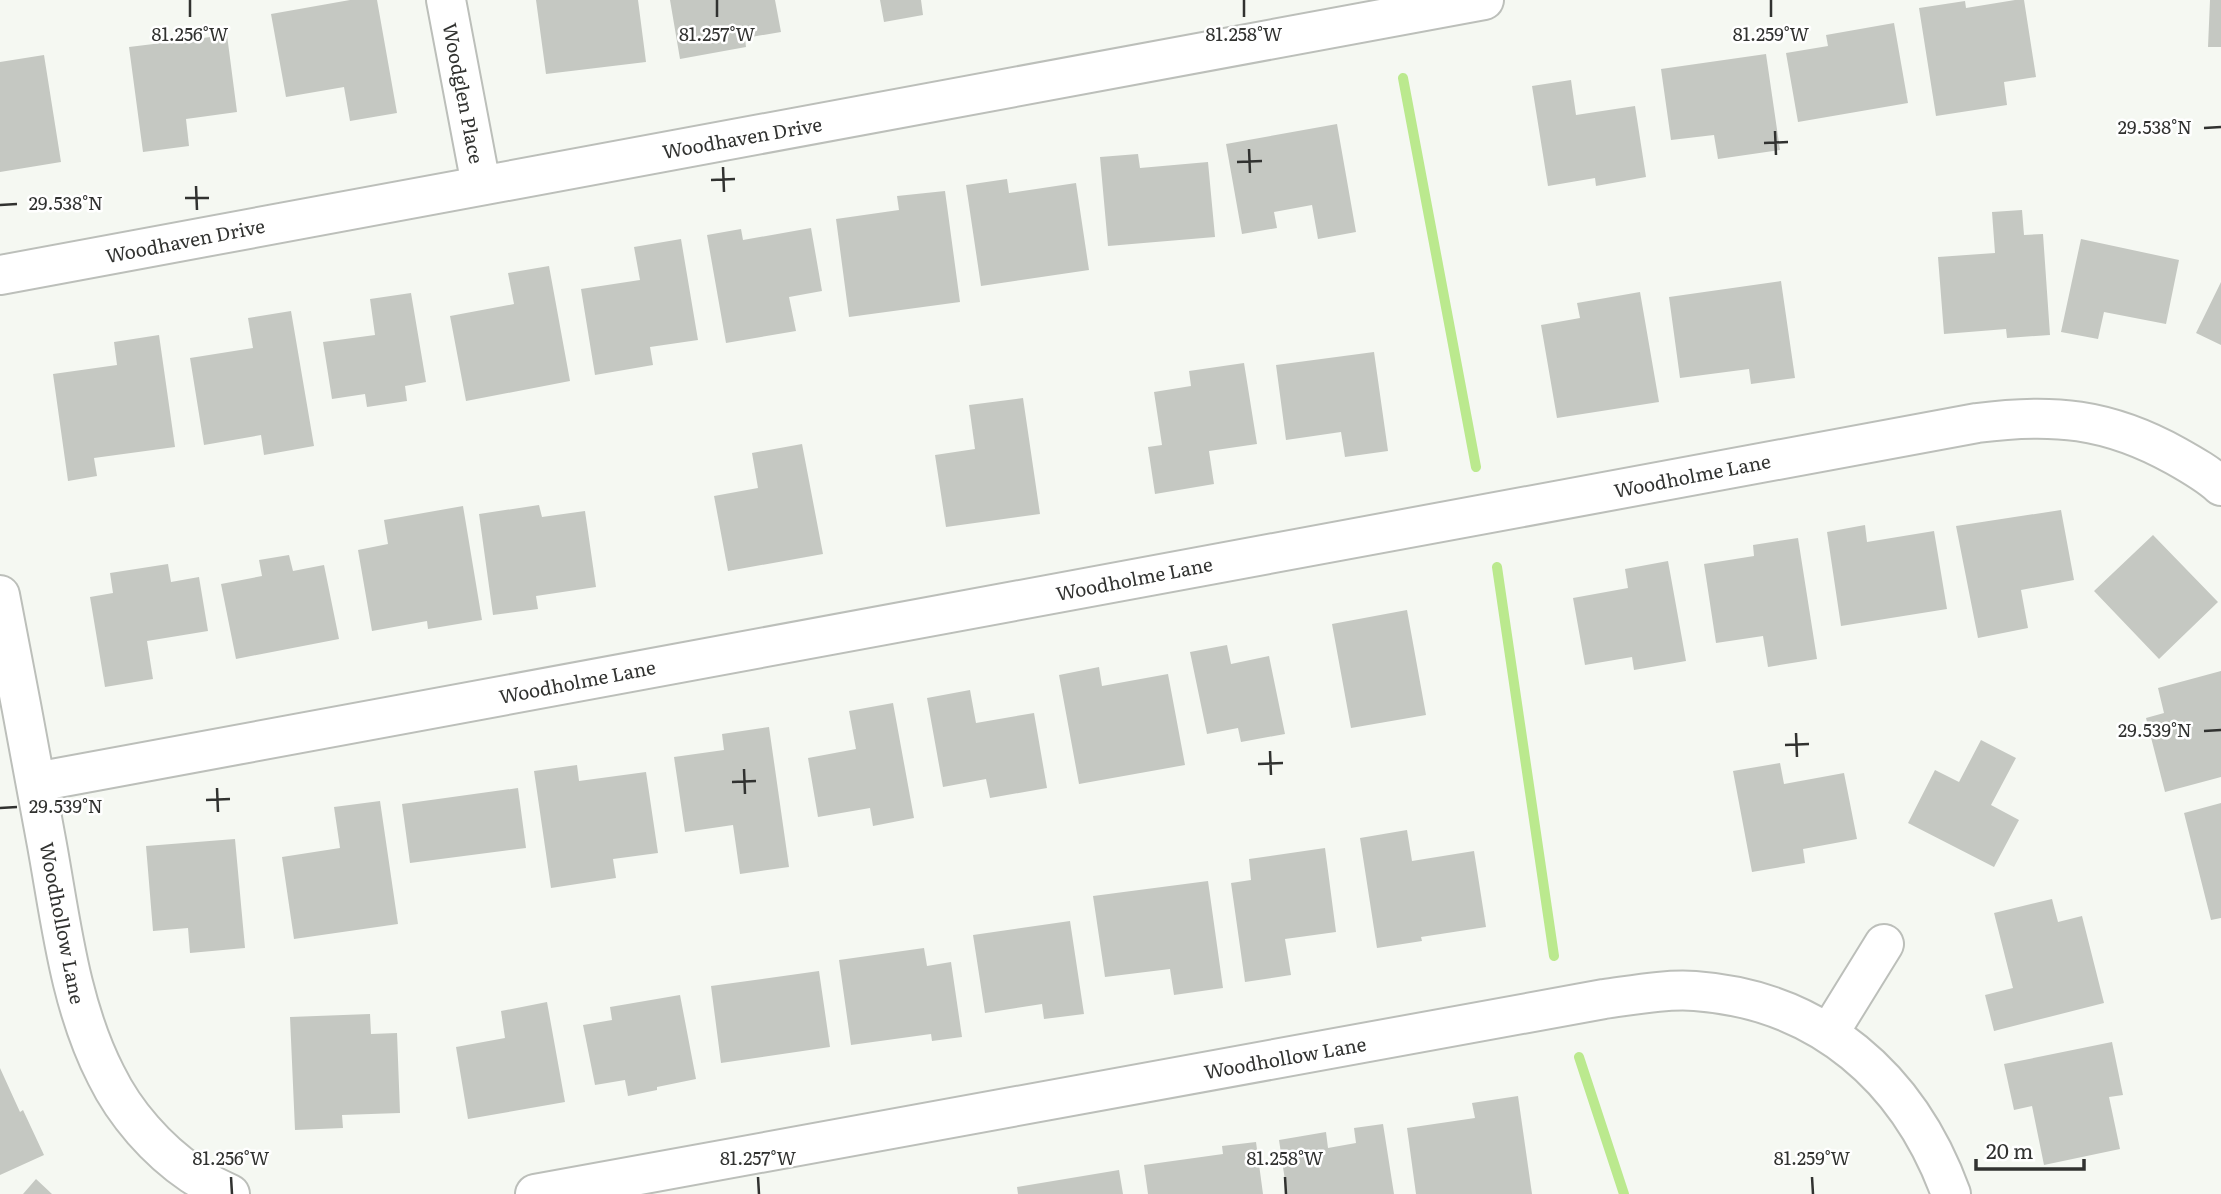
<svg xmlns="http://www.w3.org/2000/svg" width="2221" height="1194" font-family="Literata,serif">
	<rect width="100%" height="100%" fill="#f5f8f2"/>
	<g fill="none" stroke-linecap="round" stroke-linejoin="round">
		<path stroke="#bbe98e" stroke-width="10" d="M1403,78l73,389
			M1497,567l57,389
			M1579,1057l45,137"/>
	</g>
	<path fill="#c5c8c2" d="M350,0h27l20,113 -47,8 -6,-34 -58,10 -15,-83z
		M536,0h102l8,62 -100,12z
		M670,0h105l6,32 -36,6 1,9 -66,12z
		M880,0h41l2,15 -39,7z
		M2015,0h9l12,77 -32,5 3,23 -71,11 -17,-108 46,-7 1,7z
		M2210,0h11v47h-13z
		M1894,23l14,80 -110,19 -12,-69 42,-7 -2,-11z
		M227,35l10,77 -51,7 3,27 -46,6 -14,-105z
		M1766,54l14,96 -62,9 -4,-24 -43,5 -10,-71z
		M44,55l17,107 -61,10v-110z
		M1571,80l5,35 59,-9 11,71 -50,9 -1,-8 -47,8 -16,-100z
		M1337,124l19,108 -38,7 -6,-34 -38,7 3,16 -35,6 -16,-90z
		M1138,154l2,14 68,-6 7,75 -107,9 -8,-89z
		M1007,179l2,14 67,-10 13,87 -108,16 -15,-101z
		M945,191l15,111 -111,15 -13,-98 63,-9 -2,-14z
		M2022,210l2,25 19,-1 7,101 -43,3 -1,-9 -62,5 -6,-77 57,-4 -3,-41z
		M811,228l11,63 -33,6 7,34 -70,12 -19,-108 34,-6 2,11z
		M681,239l17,101 -48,7 3,18 -58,10 -14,-86 59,-9 -6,-33z
		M2081,239l98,21 -13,64 -62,-12 -6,27 -37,-7z
		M549,266l21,115 -104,20 -16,-85 64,-12 -6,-31z
		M1781,281l14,97 -44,6 -2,-15 -69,9 -11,-81z
		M2221,282v63l-25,-12z
		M1640,292l19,110 -102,16 -16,-93 39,-7 -3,-15z
		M411,293l15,89 -21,4 2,15 -40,6 -2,-13 -33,5 -9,-57 52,-7 -5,-36z
		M291,311l23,135 -50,9 -3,-20 -57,10 -14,-87 63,-10 -5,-30z
		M159,335l16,112 -81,11 3,18 -29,5 -15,-107 64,-9 -3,-23z
		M1374,352l14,99 -43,6 -4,-25 -55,8 -10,-75z
		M1244,363l13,81 -48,7 5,33 -59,10 -7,-47 14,-2 -8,-53 37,-6 -2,-15z
		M1023,398l17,116 -94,13 -11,-72 40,-6 -6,-44z
		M802,444l21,110 -95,17 -14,-75 44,-8 -6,-35z
		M539,505l3,12 43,-6 11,76 -60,9 2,13 -45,6 -14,-101z
		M463,506l19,114 -54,9 -1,-8 -55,10 -14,-81 30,-6 -4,-24z
		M2061,510l13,70 -53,10 7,38 -50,10 -22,-112z
		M1865,525l2,17 67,-11 13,78 -106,17 -14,-94z
		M2153,535l65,67 -59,57 -65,-68z
		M1798,538l19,121 -49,8 -5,-31 -47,7 -12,-79 50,-8 -1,-11z
		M289,555l4,16 31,-6 15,74 -103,20 -15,-75 41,-8 -3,-16z
		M1668,561l18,100 -52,9 -2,-13 -47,8 -12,-67 55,-10 -3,-19z
		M168,564l3,18 28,-5 9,54 -61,10 6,38 -48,8 -15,-90 23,-4 -3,-20z
		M1407,610l19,105 -75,13 -19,-104z
		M1227,645l4,19 38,-8 16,78 -44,8 -3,-14 -31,6 -17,-82z
		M1099,667l3,19 66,-12 17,91 -106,19 -20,-109z
		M2221,671v106l-56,15 -19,-74 18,-5 -6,-25z
		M970,690l6,33 58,-10 13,75 -57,10 -4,-19 -43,8 -16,-89z
		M893,703l21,115 -41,8 -3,-18 -52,9 -10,-59 48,-9 -7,-38z
		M769,727l20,140 -49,7 -7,-49 -48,7 -11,-75 50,-7 -2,-16z
		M1981,740l35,18 -25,47 28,15 -25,47 -86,-44 27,-53 24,12z
		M1780,763l4,21 60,-11 13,66 -54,10 2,14 -53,9 -19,-101z
		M577,765l2,16 67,-9 12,81 -45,6 3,19 -65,10 -17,-117z
		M518,788l8,60 -116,15 -8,-59z
		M380,801l18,123 -104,15 -12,-82 58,-9 -6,-41z
		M2221,803v115l-10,2 -27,-107z
		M1407,830l5,31 62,-10 12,76 -65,10 1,4 -45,7 -17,-110z
		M235,839l10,109 -55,5 -2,-25 -35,3 -7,-85z
		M1325,848l11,84 -51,7 6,36 -46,7 -14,-99 20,-3 -2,-21z
		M1208,881l15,107 -49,7 -4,-26 -65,8 -12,-81z
		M2052,899l6,23 24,-6 22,87 -110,28 -9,-36 28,-7 -19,-75z
		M1070,921l14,93 -40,5 -2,-15 -57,9 -12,-78z
		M924,948l3,18 24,-4 11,75 -30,4 -1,-7 -80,11 -12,-85z
		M819,971l11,76 -109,16 -10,-77z
		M680,995l16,84 -39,8v3l-29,6 -3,-16 -30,5 -12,-60 29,-5 -2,-13z
		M547,1002l18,100 -97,17 -12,-72 49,-9 -4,-27z
		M370,1014l1,20 26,-1 3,80 -58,2 1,13 -48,2 -5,-113z
		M2112,1042l11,53 -14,2 11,52 -76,16 -12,-59 -18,4 -10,-46z
		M0,1068l20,44 3,-2 21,45 -44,20z
		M1518,1096l14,98h-116l-9,-66 68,-10 -3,-15z
		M1383,1124l11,70h-107l-8,-54 47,-8 2,16 28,-5 -2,-15z
		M1256,1142l7,52h-115l-4,-29 79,-11 -1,-8z
		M1119,1170l4,24h-105l-1,-7z
		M36,1179l16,15h-29z"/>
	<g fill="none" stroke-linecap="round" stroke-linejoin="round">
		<defs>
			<path id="street" d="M446,0l35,185
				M0,275l1484,-275
				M0,595c16,83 32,167 47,250 14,77 23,160 59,230 19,39 51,75 86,99 12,8 25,14 38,20
				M36,782l1941,-359c75,-10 131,-5 199,33 16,9 32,18 45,30
				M1829,1033l55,-89
				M535,1194l1069,-195c30,-4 61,-10 91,-8 125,9 214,87 256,203"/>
		</defs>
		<use href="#street" stroke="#bcbfba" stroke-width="42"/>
		<use href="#street" stroke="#fff" stroke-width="38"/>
	</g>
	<path fill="none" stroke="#313230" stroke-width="2.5" d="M190,0v17M717,0v17M1244,0v17M1771,0v17M2204,128l17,-1M1775,131l1,24M1764,143l24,-1M1249,149l1,24M1237,162l25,-1M723,167l1,25M711,180l24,-1M196,186l1,24M185,198h24M0,205l17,-1M2204,731l17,-1M1796,733l1,24M1785,745l24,-1M1270,751l1,24M1258,764l25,-1M744,769l1,25M732,782l24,-1M217,788l1,24M206,800l24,-1M0,808l17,-1M231,1177l1,17M758,1177l1,17M1285,1177l1,17M1812,1177l1,17"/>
	<g text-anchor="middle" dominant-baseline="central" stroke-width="5" stroke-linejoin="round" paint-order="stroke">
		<g font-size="19" fill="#313230" stroke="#fff">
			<text transform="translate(464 93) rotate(79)">Woodglen Place</text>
			<text transform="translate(742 137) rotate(-10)">Woodhaven Drive</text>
			<text transform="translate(185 240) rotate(-11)">Woodhaven Drive</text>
			<text transform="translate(1692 475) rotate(-11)">Woodholme Lane</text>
			<text transform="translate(1134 578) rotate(-11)">Woodholme Lane</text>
			<text transform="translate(577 681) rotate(-11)">Woodholme Lane</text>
			<text transform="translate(63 923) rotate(79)">Woodhollow Lane</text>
			<text transform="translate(1285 1057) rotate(-10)">Woodhollow Lane</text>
		</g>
	</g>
	<g font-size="18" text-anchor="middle" fill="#313230" stroke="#fff" stroke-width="5" stroke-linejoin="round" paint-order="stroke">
		<text x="190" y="41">81.256°W</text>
		<text x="717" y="41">81.257°W</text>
		<text x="1244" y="41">81.258°W</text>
		<text x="1771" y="41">81.259°W</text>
		<text x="2155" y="134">29.538°N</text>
		<text x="66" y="210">29.538°N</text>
		<text x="2155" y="737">29.539°N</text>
		<text x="66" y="813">29.539°N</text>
		<text x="231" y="1165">81.256°W</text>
		<text x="758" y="1165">81.257°W</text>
		<text x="1285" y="1165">81.258°W</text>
		<text x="1812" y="1165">81.259°W</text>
	</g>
	<path d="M1976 1159v10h108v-10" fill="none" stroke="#313230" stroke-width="3.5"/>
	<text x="1986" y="1159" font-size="21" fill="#313230" stroke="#ffffff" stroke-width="5" paint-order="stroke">20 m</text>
</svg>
